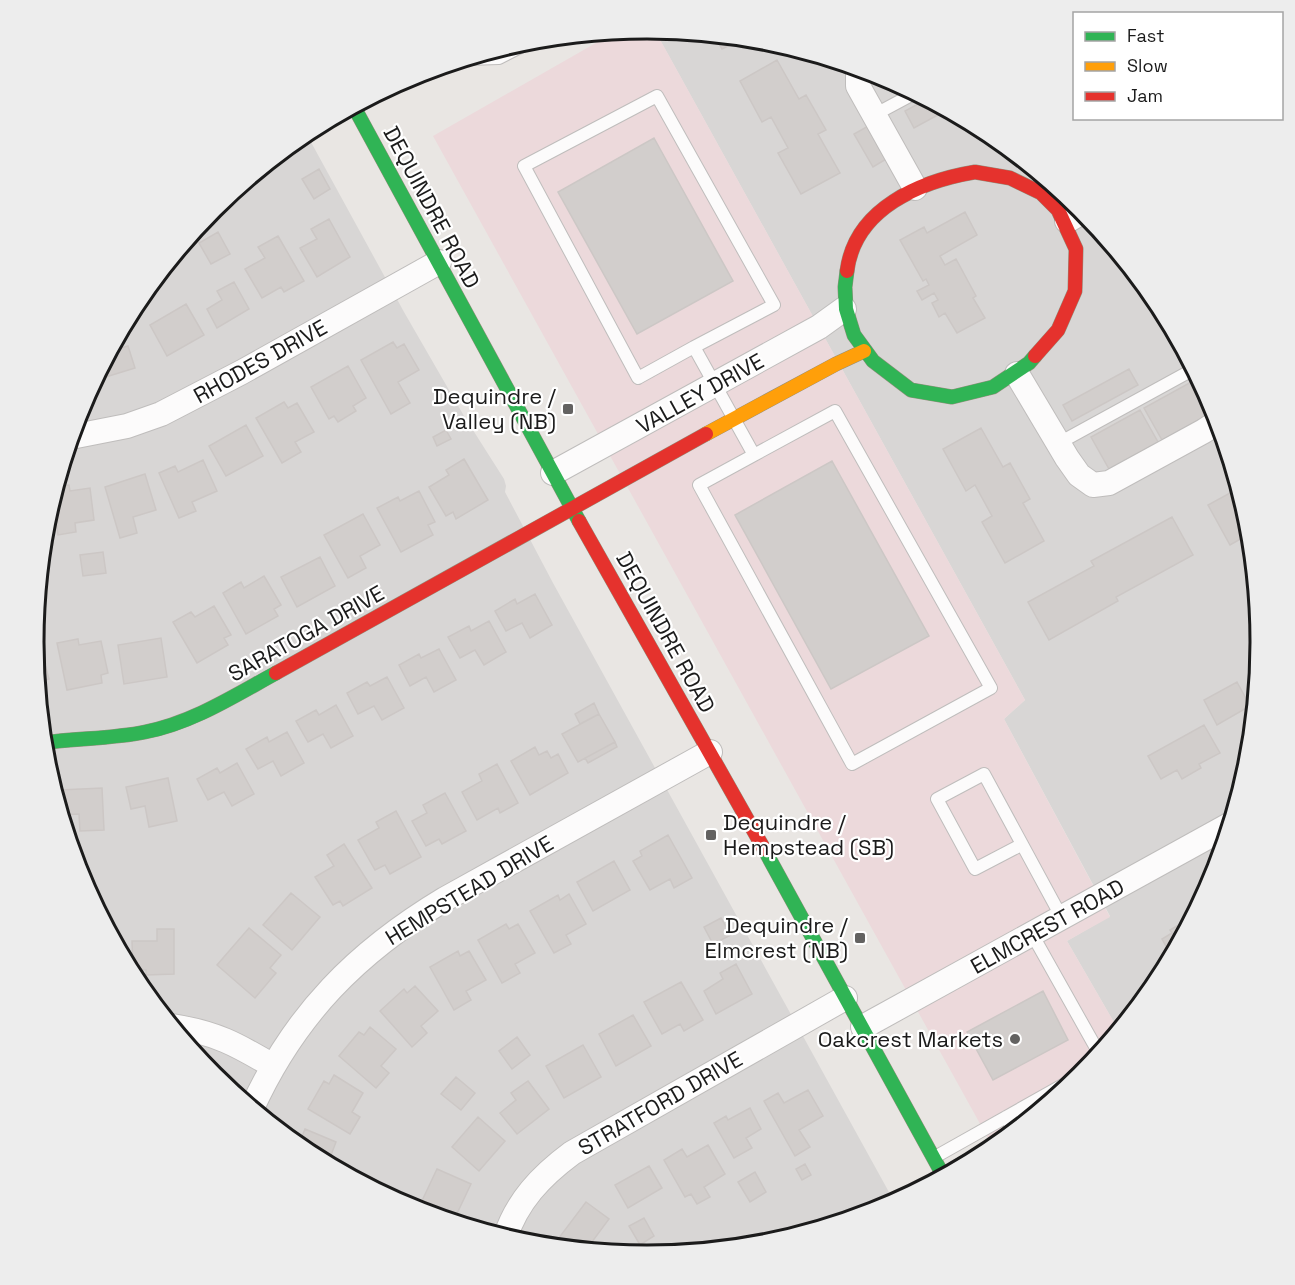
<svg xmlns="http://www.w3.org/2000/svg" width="1295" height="1285" font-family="'Space Grotesk',sans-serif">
	<rect width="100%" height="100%" fill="#e9e6e3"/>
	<path fill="#d8d6d5" d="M654,29l114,11 115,35 106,57 97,82 72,88 57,106 35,115 11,120 -11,120 -35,115 -57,106 -39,47 -52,-90 43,-25 -106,-197 21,-19z
		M306,133l98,179 60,104 40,63 2,7 -1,6 48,91 342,620 -13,7 -115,35 -120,11 -120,-11 -115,-35 -106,-57 -93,-77 -76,-93 -57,-106 -35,-115 -11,-120 11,-120 35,-115 57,-106 77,-93z"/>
	<path fill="#ecd9db" d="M648,29h6l14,25 357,646 -21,19 106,198 -43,24 52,90 -38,46 -87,72 -561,-1013 182,-104z"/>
	<path fill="#d2cecc" stroke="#ccc7c5" stroke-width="1.5" d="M714,35l33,3 2,4 -8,5 -3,-6 -16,8z
		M777,60l22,39 7,-4 20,35 -8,4 22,39 -39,21 -23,-41 10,-5 -17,-31 -9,5 -22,-41z
		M927,99l20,11 -33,18 -9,-17z
		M870,125l18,33 -15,9 -19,-33z
		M654,138l79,143 -96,53 -79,-142z
		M319,169l11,20 -16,10 -12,-20z
		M965,212l12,23 -37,21 5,9 11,-6 20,37 -3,2 12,20 -28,15 -12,-20 -6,4 -7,-14 6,-3 -4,-7 -12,7 -5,-9 12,-6 -3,-6 -3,2 -23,-41 24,-13 3,6z
		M329,219l21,38 -33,20 -17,-29 17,-9 -6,-10z
		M218,232l12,22 -19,10 -12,-21z
		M278,236l26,45 -20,11 -3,-5 -19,11 -17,-29 20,-11 -7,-11z
		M234,282l15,27 -32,19 -10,-19 15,-9 -5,-9z
		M186,304l18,31 -37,21 -17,-31z
		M393,342l4,6 7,-4 15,26 -21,12 12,21 -19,11 -30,-54z
		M128,346l7,22 -39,12 14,-29z
		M348,366l18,32 -13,8 3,5 -18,11 -4,-6 -5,3 -18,-32z
		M1129,369l9,16 -66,36 -9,-16z
		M1193,381l18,32 -49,27 -18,-32z
		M284,402l4,6 9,-5 17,29 -19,10 6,10 -19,11 -26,-45z
		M1140,410l18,32 -49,27 -18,-32z
		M246,425l17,31 -37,20 -17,-30z
		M981,428l22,39 7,-4 20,36 -7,4 21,38 -39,22 -23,-41 10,-6 -17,-31 -9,6 -23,-42z
		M446,430l5,9 -14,7 -4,-9z
		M464,459l24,41 -32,19 -3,-7 -7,4 -17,-29 20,-12 -3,-5z
		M203,460l14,31 -25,11 4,9 -17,7 -20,-45 16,-7 3,6z
		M832,461l97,175 -98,53 -96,-174z
		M145,474l11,36 -23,7 4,16 -17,5 -15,-51z
		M69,485l1,6 20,-3 4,32 -19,3 1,9 -18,3 -5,-38 3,-10z
		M1239,488l11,35 1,10 -21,12 -22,-40z
		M419,491l16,31 -7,3 5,10 -32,17 -24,-44 21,-11 2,4z
		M363,514l17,31 -20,11 6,12 -18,10 -24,-43z
		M1172,517l21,38 -77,42 2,4 -69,39 -21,-38 66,-36 -3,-5z
		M103,552l3,21 -23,3 -3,-21z
		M320,557l15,29 -38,21 -16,-30z
		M264,576l17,29 -7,4 4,7 -32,18 -23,-41 18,-11 3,6z
		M535,594l17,31 -22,13 -8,-15 -16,8 -11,-20 20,-12 2,5z
		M214,606l17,29 -7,3 4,7 -31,18 -24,-41 18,-10 4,5z
		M489,621l17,31 -22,13 -9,-15 -15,8 -12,-21 21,-11 2,5z
		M161,638l6,39 -43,7 -6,-39z
		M78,639l1,6 22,-4 7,32 -7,2 1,8 -35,7 -10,-47z
		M40,647l9,32 -7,2 2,7 -6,2 -4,-41z
		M439,649l17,31 -22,12 -8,-15 -16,9 -11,-21 20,-11 2,4z
		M387,677l17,31 -22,12 -8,-14 -16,8 -11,-21 20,-11 3,4z
		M1237,682l13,24 -33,19 -13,-25z
		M594,703l5,11 -19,10 -5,-10z
		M336,705l17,31 -22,12 -8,-14 -15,8 -12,-21 20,-11 3,5z
		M599,714l16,28 -37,20 -16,-28z
		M1204,725l16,28 -21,11 2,4 -19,11 -5,-9 -16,9 -13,-23z
		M287,732l17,31 -23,13 -8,-15 -15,8 -12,-20 21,-12 2,5z
		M615,742l2,5 -29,16 -3,-5z
		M535,747l4,8 8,-4 4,7 7,-4 10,19 -38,22 -19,-34z
		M237,763l17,31 -22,12 -8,-14 -16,8 -11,-21 20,-11 3,5z
		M497,764l21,39 -18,10 -2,-5 -21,12 -15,-28 20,-11 -3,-7z
		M168,778l9,43 -28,6 -4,-21 -14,3 -5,-22z
		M102,788l2,42 -24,1 -1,-17 -18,1 -1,-25z
		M445,793l21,38 -24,13 -3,-5 -13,7 -14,-25 15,-8 -4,-8z
		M396,811l25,46 -31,17 -5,-9 -10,5 -17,-30 21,-12 -3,-6z
		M668,835l24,43 -18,10 -4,-9 -20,11 -17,-29 9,-5 -2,-5z
		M344,844l28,44 -29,18 -3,-5 -7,4 -18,-28 19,-11 -7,-11z
		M614,861l16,29 -37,21 -16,-29z
		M291,893l29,24 -28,33 -29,-25z
		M569,894l17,30 -20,11 5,9 -17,9 -24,-42 28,-16 2,5z
		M1194,916l-22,41 -10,-18 10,-6 -2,-3z
		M721,918l10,17 -18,9 -9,-17z
		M506,924l3,5 9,-5 17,29 -20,11 5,9 -18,10 -24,-43z
		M249,928l32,27 -11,13 6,5 -21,25 -38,-33z
		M157,929h17v45l-28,1v-5h-13l-1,-29h25z
		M458,951l2,5 9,-5 17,29 -20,11 5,9 -17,10 -24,-43z
		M736,964l16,30 -36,20 -12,-23 19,-12 -3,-6z
		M681,982l22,38 -19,11 -4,-7 -18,10 -18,-32z
		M415,986l23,25 -17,15 6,7 -15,14 -32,-36 24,-22 3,4z
		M1043,991l25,49 -75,40 -26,-48z
		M633,1015l18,31 -35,20 -17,-32z
		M370,1027l26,22 -15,17 8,7 -13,15 -37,-32 20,-24 5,3z
		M517,1037l13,18 -18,14 -13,-18z
		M583,1045l18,32 -37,21 -18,-32z
		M334,1075l29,18 -11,19 8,5 -10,17 -42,-25 16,-28 5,3z
		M456,1077l19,16 -14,17 -20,-16z
		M528,1081l21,28 -32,25 -17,-21 16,-13 -5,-7z
		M808,1090l15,26 -24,14 11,17 -15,9 -31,-55 14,-8 6,10z
		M750,1108l11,21 -15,9 6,10 -18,10 -20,-35 12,-7 2,4z
		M478,1117l27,24 -26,30 -27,-24z
		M305,1129l31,13 -8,21 9,3 -1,3 -30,-16 -12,-10 2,-6 5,2z
		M708,1145l17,29 -21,13 6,10 -13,7 -6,-10 -6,3 -21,-37 18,-11 5,8z
		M805,1164l6,11 -9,5 -6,-11z
		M649,1166l13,22 -34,20 -13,-23z
		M437,1169l34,15 -18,38 -34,-15z
		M755,1172l11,20 -16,10 -12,-20z
		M586,1202l23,17 -23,31 -34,-3z
		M644,1218l10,18 -14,9 -11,-19z"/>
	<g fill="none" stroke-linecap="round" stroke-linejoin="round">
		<defs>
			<path id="lane" d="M466,59l33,-1 37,-19
				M874,115l41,-22
				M694,347l80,-42 -117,-209 -133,70 114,212 56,-31 60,108 -55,30 153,279 139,-76 -156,-277 -81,44
				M1059,443l135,-74
				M1021,845l-46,24 -38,-70 47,-25 78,144
				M1032,934l68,121
				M1006,1117l9,15
				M935,1157l151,-85"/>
			<path id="street" d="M858,68v18l57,102
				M1067,221l17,-10
				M1017,374l50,84 12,17 14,10 16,-2 95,-52 15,-10
				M71,437l56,-11 34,-12 81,-42 197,-110
				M553,473l266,-146 25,-18
				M172,1026c44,7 64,18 101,40
				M863,1027l368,-203
				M252,1108c43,-94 105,-156 193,-209l265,-147
				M505,1238c12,-37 36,-62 67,-85l273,-155"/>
			<path id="fast" d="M354,107l225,414
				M847,271l-2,16 1,22 8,26 19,26 38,29 41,7 41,-10 36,-24 6,-7
				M43,743c34,-5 68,-4 102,-11 47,-9 89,-36 131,-59
				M764,849l180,328"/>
			<path id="slow" d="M706,434l130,-70 28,-13"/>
			<path id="jam" d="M975,172l35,6 31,15 17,17 18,39 -1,42 -17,39 -23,26
				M847,271c8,-63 74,-90 128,-99
				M579,521l185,328
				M276,673l430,-239"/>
		</defs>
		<use href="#lane" stroke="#bfbdbc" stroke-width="14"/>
		<use href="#street" stroke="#bfbdbc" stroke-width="26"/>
		<use href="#fast" stroke="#938f7c" stroke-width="15"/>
		<use href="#slow" stroke="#938f7c" stroke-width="15"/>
		<use href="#jam" stroke="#938f7c" stroke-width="15"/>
		<use href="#lane" stroke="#fcfbfb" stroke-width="12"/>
		<use href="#street" stroke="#fcfbfb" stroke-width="24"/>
		<use href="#fast" stroke="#30b455" stroke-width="14"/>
		<use href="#slow" stroke="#ff9f0a" stroke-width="14"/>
		<use href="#jam" stroke="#e5322d" stroke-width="14"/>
	</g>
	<g fill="#636261" stroke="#fff" stroke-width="2">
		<rect x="562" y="403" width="12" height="12" rx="3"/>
		<rect x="705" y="829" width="12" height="12" rx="3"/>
		<rect x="854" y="932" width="12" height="12" rx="3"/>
		<circle cx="1015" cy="1039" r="6"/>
	</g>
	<g text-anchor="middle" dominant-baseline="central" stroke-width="4.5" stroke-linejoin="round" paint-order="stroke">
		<g font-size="22" fill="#1b1b1b" stroke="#fff">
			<text transform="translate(432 207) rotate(62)">DEQUINDRE ROAD</text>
			<text transform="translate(260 361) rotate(-29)">RHODES DRIVE</text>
			<text transform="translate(700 393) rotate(-29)">VALLEY DRIVE</text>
			<text transform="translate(666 632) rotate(61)">DEQUINDRE ROAD</text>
			<text transform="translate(306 633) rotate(-29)">SARATOGA DRIVE</text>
			<text transform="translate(469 890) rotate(-31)">HEMPSTEAD DRIVE</text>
			<text transform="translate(1047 926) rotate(-29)">ELMCREST ROAD</text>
			<text transform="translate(660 1103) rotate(-30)">STRATFORD DRIVE</text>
		</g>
		<g font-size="22" fill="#1b1b1b" stroke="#fff" text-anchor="end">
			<text x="556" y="396">Dequindre /<tspan x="556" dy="25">Valley (NB)</tspan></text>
			<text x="723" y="822" text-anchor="start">Dequindre /<tspan x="723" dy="25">Hempstead (SB)</tspan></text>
			<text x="848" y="925">Dequindre /<tspan x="848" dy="25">Elmcrest (NB)</tspan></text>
			<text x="1003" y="1039">Oakcrest Markets</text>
		</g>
	</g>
	<path d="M0 0H1295V1285H0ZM44 642a603 603 0 1 1 1206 0a603 603 0 1 1-1206 0Z" fill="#ededed" fill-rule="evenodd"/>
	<path fill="none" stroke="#1b1b1b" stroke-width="3" d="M44 642a603 603 0 1 1 1206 0a603 603 0 1 1-1206 0Z"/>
	<rect x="1073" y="12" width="210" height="108" fill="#ffffff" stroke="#a4a4a4" stroke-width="1.5"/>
	<rect x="1085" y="32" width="30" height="9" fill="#30b455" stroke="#a4a4a4" stroke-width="1.5"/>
	<text x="1127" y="42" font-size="18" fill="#1b1b1b">Fast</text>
	<rect x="1085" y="62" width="30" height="9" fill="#ff9f0a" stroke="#a4a4a4" stroke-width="1.5"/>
	<text x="1127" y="72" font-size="18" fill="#1b1b1b">Slow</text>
	<rect x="1085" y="92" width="30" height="9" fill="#e5322d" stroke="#a4a4a4" stroke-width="1.5"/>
	<text x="1127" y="102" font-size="18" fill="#1b1b1b">Jam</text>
</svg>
